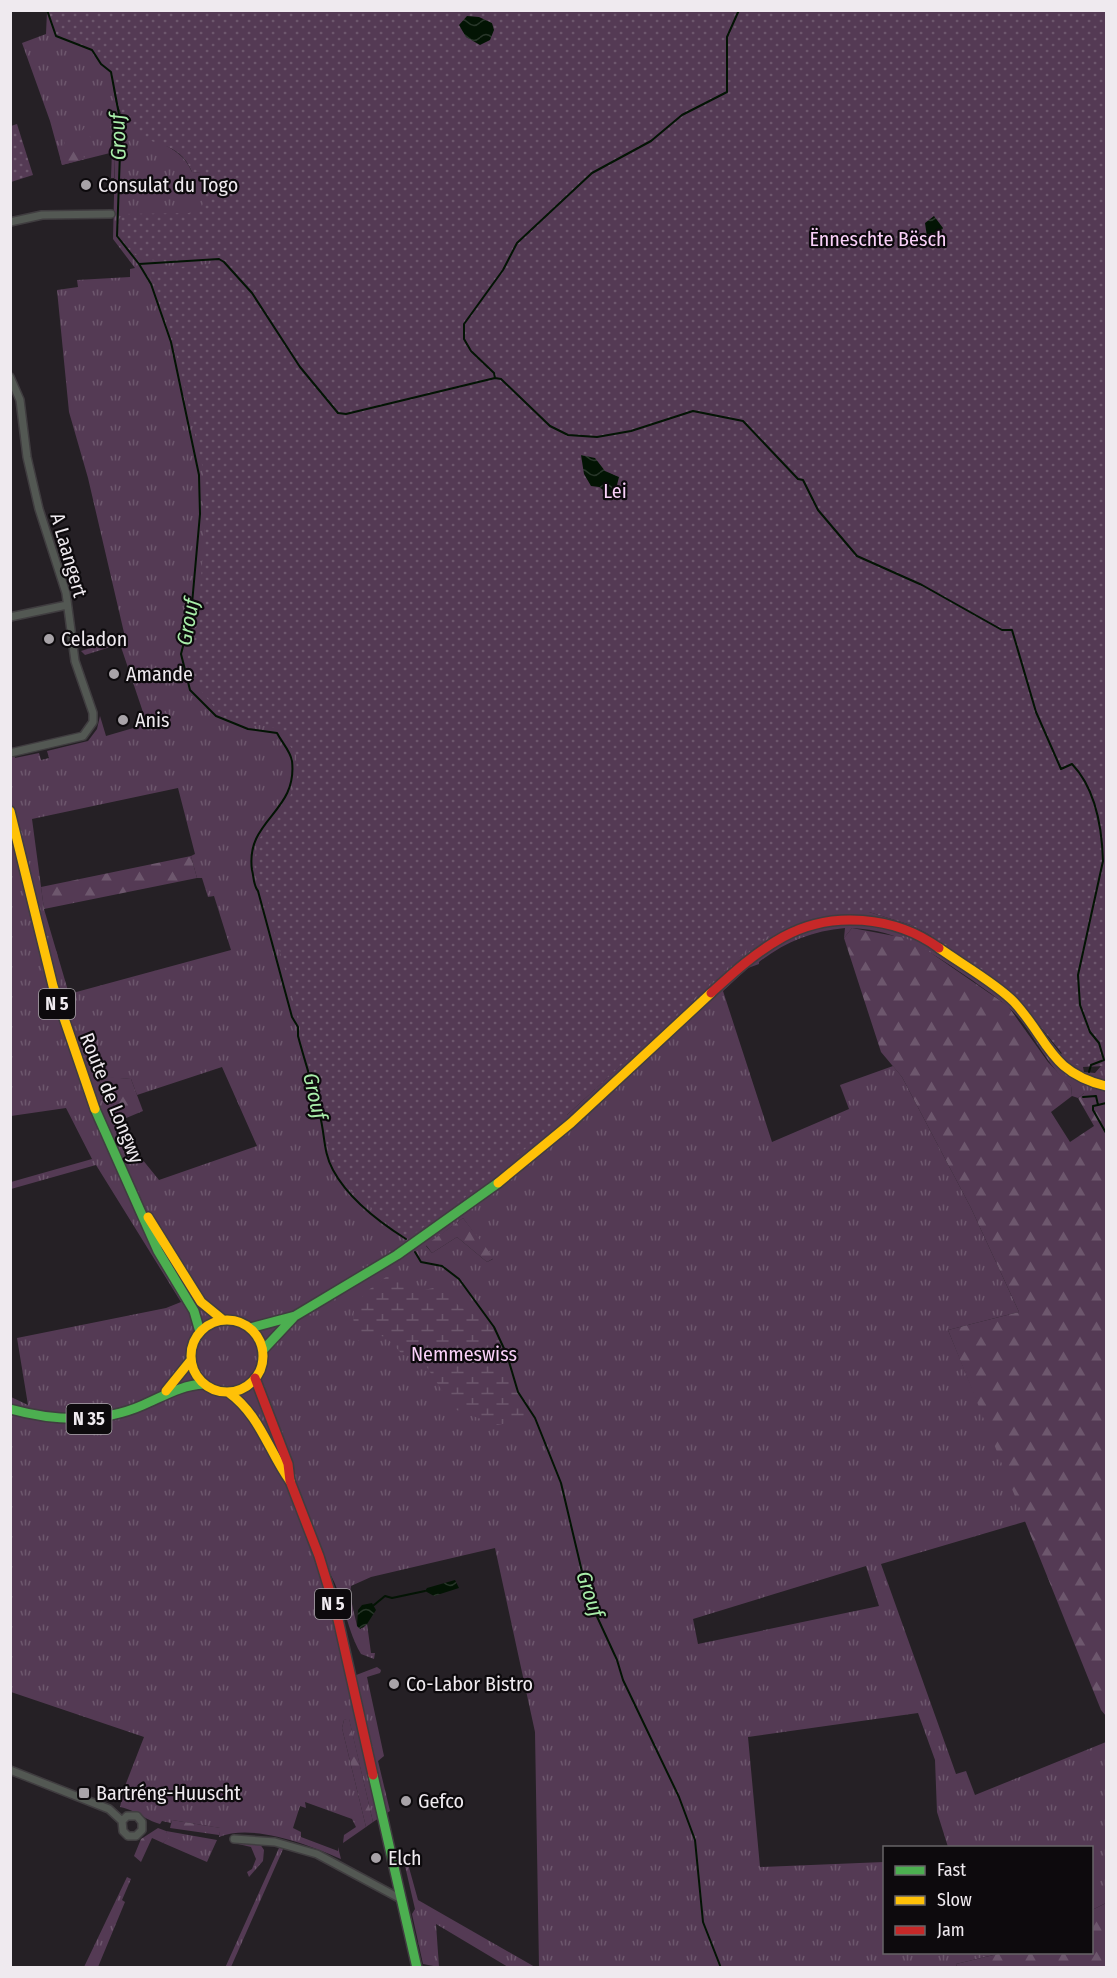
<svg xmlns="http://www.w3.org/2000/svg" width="1117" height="1978" font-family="'Fira Sans Condensed',sans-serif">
	<defs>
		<pattern id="grass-tufts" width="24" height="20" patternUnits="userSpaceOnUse" patternTransform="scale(1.5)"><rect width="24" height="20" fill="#543a54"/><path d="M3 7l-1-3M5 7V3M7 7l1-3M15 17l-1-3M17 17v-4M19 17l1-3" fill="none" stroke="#6d576d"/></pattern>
		<pattern id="forest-firs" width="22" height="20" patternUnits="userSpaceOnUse" patternTransform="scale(1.5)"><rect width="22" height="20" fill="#543a54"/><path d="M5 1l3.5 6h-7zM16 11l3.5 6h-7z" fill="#6d576d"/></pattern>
		<pattern id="wetland-marsh" width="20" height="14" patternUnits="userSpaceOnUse" patternTransform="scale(1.5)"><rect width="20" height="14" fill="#543a54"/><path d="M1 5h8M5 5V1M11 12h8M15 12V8" fill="none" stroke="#6d576d"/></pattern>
		<pattern id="park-dots" width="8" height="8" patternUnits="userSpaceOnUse" patternTransform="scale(1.5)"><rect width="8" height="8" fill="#543a54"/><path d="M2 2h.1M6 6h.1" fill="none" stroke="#6d576d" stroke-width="1.8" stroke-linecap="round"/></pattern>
		<pattern id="water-waves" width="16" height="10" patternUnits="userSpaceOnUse" patternTransform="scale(1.5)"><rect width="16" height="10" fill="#031404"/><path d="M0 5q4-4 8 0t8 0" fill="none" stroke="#283629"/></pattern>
	</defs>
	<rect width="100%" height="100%" fill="#252025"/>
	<path fill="url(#grass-tufts)" fill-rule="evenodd" d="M47,11l9,25 36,14 9,14 10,8c2,9 2,18 4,27 10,46 62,35 77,73l29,2 149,-121 22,10 13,30 17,113 20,32 17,9 24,-14 33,-34 14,-26 49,-28 20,3 14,-7 25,-39 13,-6h9l10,9 3,12 -5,12 -17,12 -13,2 -44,22 -21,24 -66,59 -4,22c-23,10 -24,12 -38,33 -28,42 15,67 45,91l-23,18 -40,20 -3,10 17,27 29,18 33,48 21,10 26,19 5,-6 -34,-51 -34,-11 4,-27 -3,-11 -16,9 -23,-11 -10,-17 36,-19 26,-20 40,26 36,11 14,-15 20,9 58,-15 19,15 25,-10 18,9 47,49 -3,13 23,18 16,23 14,6 9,17 21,16 21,2 8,11h15l11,15 69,30h10c6,53 24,98 49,145l19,-3c13,26 25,59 23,89 -1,16 -9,32 -12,49 -9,46 -19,89 -3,135l11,-2 -1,20h-12l-3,4 1,5 11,1 6,-7h5v27h-22l-6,5 -6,-2 -1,-10c-23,-20 -34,-46 -53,-69 -13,-15 -30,-25 -46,-37 -38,-26 -72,-50 -120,-52l-8,10 1,-10c-33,3 -60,14 -86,34v2l-11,4 -25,23 49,151 77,-33 -9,-24 53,-19 9,11 69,131 48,104 -71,18 79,191 -146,43 75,210 10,-3 9,24 131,-53v161l-14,7v-62l-144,-1 -11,-35 -2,-52 -17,-47 -170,24 12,130 124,-5v90l118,1 -46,11 1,4 -418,-1 -4,-235 -40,-184 -124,29 -20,9 -1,9 7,31 6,2 4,-4 4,29h4l-1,6 -13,-5c-18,-31 -16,-64 -41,-95l31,118 26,-10 4,3 -1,3 -13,4 17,79 -6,5 12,50 -17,11 -24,-103 -5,1 -2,8 24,99 -23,16 1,-8 12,-8 -4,-8 -47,-17 1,6 -6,-2 -7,22 8,4v5l37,14v-4l3,12c-31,-14 -88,-36 -122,-22l1,-9 -48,-8 -1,3 -9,-2 -2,3c-17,-5 -21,-13 -40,-17l5,-21 19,-49 -133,-45v-295l17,8 -11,-67 149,-30 15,-6 -85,-137 -85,24v-7l81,-23 -26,-51 -55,8 -1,-377 5,19 24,-5 2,7 8,-2 -2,-7 41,-10 9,-12 3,-13 6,20 41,-12 -27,-80 -35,11 -4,-4 44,-14 -37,-159 -19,-66 -12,-122 21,-3 -1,-7 53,-3v-8l5,-1 -22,-29 2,-85h10l2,-6 -7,-9 1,-14h-8l-3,28 -48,12 -12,-44 -28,-78 24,-9zM210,333l59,24 17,35 62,169 101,-45 144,222 108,218 14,22 -148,137 -38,-60 -134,72 -71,-132 -27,-94 26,-12 -15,-35 100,-49 -63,-132 -54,34c-48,-78 -61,-170 -72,-260 -4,-37 -10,-76 -9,-114zM581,455l14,3 10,13 14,6 -4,16 -6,1 -10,-7 -8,-1 -7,-12zM852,626v21l10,20 33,-5 -2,-9 52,-11 14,-14c23,5 36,12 44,35l-31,18 -11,-1 -23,-24 -26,3 44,69 34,68 22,77 29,11 -8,35v44l31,88 -3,3 -44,-56 -17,-14 -72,-50 -17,-9 -42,-13 3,-10 48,-19 18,-2 -16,-51 -87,-198zM178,788l17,66 -4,2 6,22h5l6,19 6,-1 17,54 -162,44 -25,-85 -12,-90zM222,1067l35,79 -98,34 -30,-37 -16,-39 -5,1 -10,-28 33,2 6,16zM463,1218l30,41 -6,3 -30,-25 -25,16 -6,-7zM866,1566l13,40 -181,38 -5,-25z
		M166,1831l51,9 -10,22 -44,-19 5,-5z
		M238,1842l22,2 4,6 -1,11 -14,16 -2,-5 5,-3 4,-10 -5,-12 -17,-4z
		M284,1847l-53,120 -6,1 54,-120z
		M402,1853h3l13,47 117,67h-27l-72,-43 3,43 -16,-3 -11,-50 3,-5z
		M127,1877l4,2 -9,21 3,2 -27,65h-14z"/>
	<path fill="url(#forest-firs)" d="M93,125l5,6 -4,7 -12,-3 2,24 -22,6 -2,-8 8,-25 12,1 6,-7z
		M113,125h8l-1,14 7,9 -2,6 -10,1 -1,23h-3z
		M191,856l6,22 -153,31 -3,-22z
		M852,928l53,10 16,8 87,60 40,56 23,24 1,10 -21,16 19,30 24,-16 -16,-28 6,-5h22v623l-5,-6 -153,-380 71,-18 -48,-104 -69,-131 -21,-25 -37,-114z
		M98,1076l33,3 12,32 -24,10 -6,-17 -5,2z
		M463,1218l31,40 -7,4 -30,-25 -25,16 -6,-8z
		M349,1718l24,104 -7,5 -24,-99 2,-8z
		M172,1820l49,8 -2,7 -49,-7z
		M158,1828l8,3 3,7 -6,5 -11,-5 -11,24 -7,-6 7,-17z
		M1106,1903v64h-149l-1,-3 46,-11 90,-1v-42z"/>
	<path fill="url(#wetland-marsh)" d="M393,1272h7l16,20 17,-4 10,1 16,17 35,21 13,28 11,37 17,26 -38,7 -43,-16 -33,-51 -18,-3 -17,-18 -5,-1 -20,10c-19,-41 0,-51 32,-74z"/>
	<path fill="url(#park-dots)" d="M47,11h1059v1055l-24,1 -13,-5 -52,-64 -89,-64 -17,-9 -42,-13h-46l-25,7 -47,27 -184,169 -104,84 -56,40 -27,-21 -19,-23h-5c-10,-7 -12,-17 -23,-25l-43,-184 -22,-74v-19l-11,-7 -3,-23 4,-23 28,-32 11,-31 -1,-22 -17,-26 -57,-12 -27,-34 -9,-18c4,-16 8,-51 13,-62l6,-76 -2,-58 -26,-112 -28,-84 6,-3 69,-8 9,7 -13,-13c-39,3 -100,21 -102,-36l6,-6 65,-1 13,-7 3,-10 -4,-23 -9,-1c-13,-33 -40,-23 -60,-43 -16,-16 -17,-37 -21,-57l-10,-8 -9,-14 -36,-14z
		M17,124l16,51 -22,7v-56z"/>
	<path fill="url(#water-waves)" d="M467,16l12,1 13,6 2,7 -4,10 -10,5 -14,-8 -7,-12z
		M934,216l9,12 -4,8 -12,1 -2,-14z
		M581,455l14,3 10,13 14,6 -4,16 -6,1 -10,-7 -8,-1 -7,-12z
		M455,1580l4,8 -25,8 -9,-5 2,-3z
		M372,1603l4,7 -9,14 -7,5 -3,-3 1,-16 4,-5z"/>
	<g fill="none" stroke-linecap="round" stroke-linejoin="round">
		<path stroke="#031404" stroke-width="2" d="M47,10l9,26 36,14 9,14 10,8 10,53 -4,111 22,28 12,20 20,58 28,133 1,39 -9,101 -10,39 9,36 26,26 32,13 29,4c4,8 14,19 15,28 6,52 -47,58 -40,109 2,7 1,15 6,21l34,126 6,10v9c7,26 16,53 22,80 5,18 3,36 13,54 15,28 46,52 73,69
			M139,264l80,-5 5,3 28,31 48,74 38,46 8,1 149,-36 6,1 49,47 18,9 29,2 34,-6 62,-20 50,10 55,58 5,1 15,30 39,46 65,29 80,45h10l24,82 25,57 11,-5c24,25 30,64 31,97l-25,114 2,30 10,27 9,11 5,17 -13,5 -2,7
			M495,378l-1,-5 -23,-22 -7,-12v-15l39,-54 14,-27 75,-70 59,-32 31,-26 45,-23v-55l12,-27
			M1083,1097l13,-1 2,9 -5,1v4l13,23
			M1098,1105l8,-2
			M415,1252l6,10 21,4 17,13 35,48 13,28 11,37 17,26 26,65 27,114 29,63 6,20 56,117 16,43 8,82 18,46
			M374,1605l11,-9 7,2 33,-7"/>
		<defs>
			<path id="street" d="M10,222l32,-7 69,-1
				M10,377l10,23 7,57 12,52 27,84 9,68 18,52v9l-10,14 -73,17
				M10,617l57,-12
				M10,1770l99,39 13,12 1,10 5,5h8l6,-6v-8l-5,-6h-10l-5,5
				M234,1839l41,3 42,12 84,45"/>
			<path id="fast" d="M95,1109l63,142 36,60 6,21
				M250,1328l45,-12 102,-61 101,-72
				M263,1350l30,-32
				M10,1409c44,12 90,15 133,-4 21,-9 38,-20 61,-21
				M373,1775l44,193"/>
			<path id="slow" d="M10,811l43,175 42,123
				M939,948c21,15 58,36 75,54 35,38 35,70 92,84
				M498,1183l73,-60 140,-130
				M148,1217l53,85 22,18
				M191 1356a36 36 0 1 1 72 0a36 36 0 1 1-72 0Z
				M166,1391l25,-31
				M228,1392c32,23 40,58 62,89"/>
			<path id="jam" d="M711,993c23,-21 45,-41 72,-56 48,-27 112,-21 156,11
				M255,1378l33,86 2,17 29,75 18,59 36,160"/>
		</defs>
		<use href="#street" stroke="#403d40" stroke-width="10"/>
		<use href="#fast" stroke="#403d40" stroke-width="12"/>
		<use href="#slow" stroke="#403d40" stroke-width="12"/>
		<use href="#jam" stroke="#403d40" stroke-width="12"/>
		<use href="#street" stroke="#535853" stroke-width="7"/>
		<use href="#fast" stroke="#4caf50" stroke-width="9"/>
		<use href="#slow" stroke="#ffc107" stroke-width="9"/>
		<use href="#jam" stroke="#c62828" stroke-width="9"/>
	</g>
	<g fill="#a8a3a8" stroke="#0d0a0d" stroke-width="2">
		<circle cx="86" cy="185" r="6"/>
		<circle cx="49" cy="639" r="6"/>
		<circle cx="114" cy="674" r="6"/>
		<circle cx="123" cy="720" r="6"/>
		<circle cx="394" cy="1684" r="6"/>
		<rect x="78" y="1787" width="12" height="12" rx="3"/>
		<circle cx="406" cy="1801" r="6"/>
		<circle cx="376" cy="1858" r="6"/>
	</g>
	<g text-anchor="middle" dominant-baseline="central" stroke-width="4.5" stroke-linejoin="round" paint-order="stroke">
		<g fill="#0d0a0d" stroke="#aba7ab" stroke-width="1.5">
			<rect x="39" y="989" width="36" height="30" rx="4.5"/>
			<rect x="66.5" y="1404" width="45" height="30" rx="4.5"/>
			<rect x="315" y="1589" width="36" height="30" rx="4.5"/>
		</g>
		<g font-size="18" font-weight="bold" fill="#efeaef">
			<text x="57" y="1004">N 5</text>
			<text x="89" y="1419">N 35</text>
			<text x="333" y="1604">N 5</text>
		</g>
		<g font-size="20" fill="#efeaef" stroke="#0d0a0d" text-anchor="start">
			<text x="98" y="185">Consulat du Togo</text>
			<text x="61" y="639">Celadon</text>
			<text x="126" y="674">Amande</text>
			<text x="135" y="720">Anis</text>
			<text x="406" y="1684">Co-Labor Bistro</text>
			<text x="96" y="1793">Bartréng-Huuscht</text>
			<text x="418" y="1801">Gefco</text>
			<text x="388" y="1858">Elch</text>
		</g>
		<g font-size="20" fill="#fad1f9" stroke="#0d0a0d">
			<text x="878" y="239">Ënneschte Bësch</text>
			<text x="615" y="491">Lei</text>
			<text x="464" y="1354">Nemmeswiss</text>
		</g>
		<g font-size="20" fill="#efeaef" stroke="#0d0a0d">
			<text transform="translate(69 555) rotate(74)">A Laangert</text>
			<text transform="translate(112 1098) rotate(68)">Route de Longwy</text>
		</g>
		<g font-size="21" font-style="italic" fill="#a9eeaa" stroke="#0d0a0d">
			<text transform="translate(118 137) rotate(-92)">Grouf</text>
			<text transform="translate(188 622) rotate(-80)">Grouf</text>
			<text transform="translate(315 1096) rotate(77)">Grouf</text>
			<text transform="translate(590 1594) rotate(72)">Grouf</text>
		</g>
	</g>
	<rect width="1117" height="1978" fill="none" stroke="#efeaef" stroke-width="24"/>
	<rect x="883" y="1846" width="210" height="108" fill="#0d0a0d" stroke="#676467" stroke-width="1.5"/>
	<rect x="895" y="1866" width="30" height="9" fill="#4caf50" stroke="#676467" stroke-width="1.5"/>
	<text x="937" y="1876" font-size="18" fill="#efeaef">Fast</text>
	<rect x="895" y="1896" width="30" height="9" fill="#ffc107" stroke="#676467" stroke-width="1.5"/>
	<text x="937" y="1906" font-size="18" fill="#efeaef">Slow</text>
	<rect x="895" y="1926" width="30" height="9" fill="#c62828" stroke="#676467" stroke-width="1.5"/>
	<text x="937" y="1936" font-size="18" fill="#efeaef">Jam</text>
</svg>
